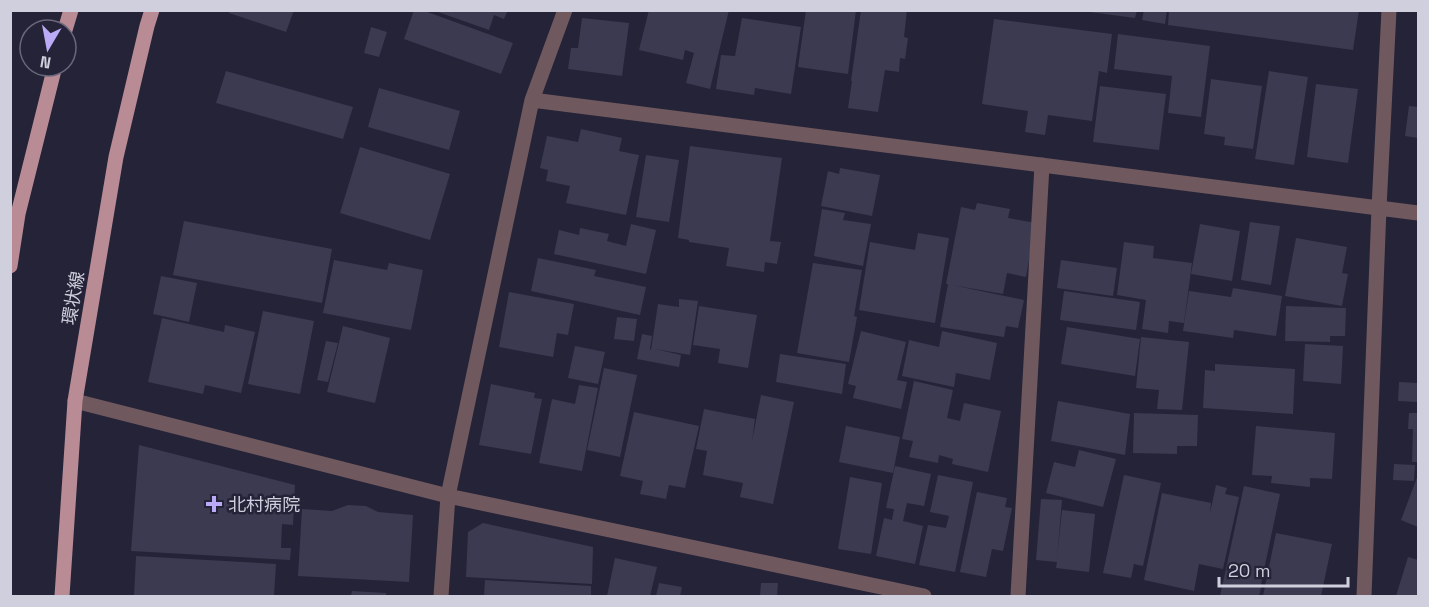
<svg xmlns="http://www.w3.org/2000/svg" width="1429" height="607" font-family="'Space Grotesk','Noto Sans JP',sans-serif">
	<rect width="100%" height="100%" fill="#252338"/>
	<path fill="#3b3a50" d="M229,10h65l-8,22 -57,-19z
		M414,10h8l91,33 -12,31 -97,-35z
		M508,10l-4,9 -10,-4 -5,15 -54,-19z
		M649,10h80l-19,79 -24,-6 8,-30 -9,-3 -2,10 -44,-10z
		M806,10h50l-8,64 -50,-7z
		M861,10h46l-3,27 4,1 -3,21 -5,-1 -1,14 -14,-2 -7,42 -30,-4 4,-27h-1z
		M1090,10h47l-2,8 -45,-6z
		M1144,10h23l-2,14 -23,-4z
		M1169,10h190l-6,40 -185,-25z
		M582,18l47,5 -7,53 -54,-7 3,-21h7z
		M742,18l59,9 -10,67 -36,-6 -1,7 -38,-6 5,-34 14,1z
		M994,19l118,15 -5,39 -8,-2 -7,50 -44,-6 -3,20 -20,-3 3,-21 -46,-7z
		M371,27l16,5 -8,25 -15,-4z
		M1118,34l92,12 -9,71 -33,-4 4,-37 -58,-7z
		M226,71l127,36 -10,32 -127,-36z
		M1269,71l39,6 -14,88 -39,-6z
		M1211,79l51,7 -9,63 -29,-4 1,-8 -21,-3z
		M1316,84l42,5 -10,74 -41,-6z
		M1100,86l66,8 -7,56 -66,-8z
		M379,88l81,23 -11,39 -81,-23z
		M1409,106l9,1v31l-13,-2z
		M581,129l41,9 -3,13 20,4 -13,60 -60,-12 4,-17 -24,-5 2,-11 -8,-2 7,-32 31,6z
		M690,146l92,12 -12,83 11,1 -4,22 -12,-2 -1,10 -38,-6 3,-18 -40,-6v-2l-11,-2z
		M360,147l90,27 -20,66 -90,-27z
		M646,155l33,5 -10,62 -33,-5z
		M840,168l40,7 -8,41 -51,-10 7,-35 11,3z
		M977,203l33,6 -2,9 28,5 -10,54 -19,-4 -4,21 -51,-9 72,15 -6,28 -12,-2 -2,11 -64,-10 8,-43h-2l15,-77 14,3z
		M822,209l23,4 -2,7 28,4 -8,42 -49,-10z
		M184,221l148,28 -10,54 -149,-28z
		M1250,222l30,4 -9,59 -30,-5z
		M631,224l25,6 -10,44 -92,-20 5,-24 20,5 1,-7 29,6 -2,7 19,5z
		M1200,224l40,7 -8,50 -41,-7z
		M918,233l31,5 -14,85 -76,-13 11,-68 45,8z
		M1296,238l51,9 -5,26 6,1 -6,32 -57,-10z
		M1124,242l30,4 -1,12 39,5 -8,60 -15,-2 -1,12 -26,-4 4,-29 -29,-5z
		M538,258l58,12 -2,6 52,11 -6,28 -109,-24z
		M334,260l53,10 2,-7 34,7 -12,60 -88,-17z
		M1061,260l56,8 -4,28 -56,-8z
		M813,263l49,7 -8,46 3,1 -8,45 -52,-9z
		M161,276l36,7 -8,39 -36,-8z
		M1233,288l49,8 -6,40 -42,-6 -1,8 -50,-7 6,-40 42,6z
		M1064,291l76,11 -4,28 -76,-10z
		M509,292l65,12 -6,31 -11,-2 -4,24 -54,-10z
		M679,299l19,2 -8,54 -35,-6 26,6 -2,12 -42,-8 5,-25 10,2 -2,13 1,1 7,-46 21,3z
		M699,306l58,9 -9,53 -30,-5 2,-14 -27,-4z
		M1286,306l60,2 -1,28h-15v6l-45,-1z
		M263,311l51,10 -14,73 -52,-10z
		M617,317l20,2 -3,22 -20,-2z
		M162,318l62,14 1,-7 30,7 -14,61 -36,-8 -2,9 -55,-12z
		M343,326l47,12 -15,65 -48,-11z
		M1067,327l73,12 -5,37 -74,-12z
		M861,331l45,11 -9,38 10,2 -6,27 -48,-11 3,-12 -8,-2z
		M942,331l55,12 -7,37 -34,-7 -2,14 -52,-11 7,-36 30,7z
		M1141,337l48,5 -7,68 -25,-1 2,-19 -23,-2z
		M326,341l12,2 -10,39 -11,-2z
		M1305,344l38,2 -2,38 -38,-3z
		M575,346l30,6 -7,32 -30,-6z
		M780,354l66,10 -4,30 -66,-12z
		M1215,364l80,5 -2,45 -90,-6 2,-38 10,1z
		M604,368l33,7 -17,82 -33,-7z
		M914,381l39,9 -6,28 13,3 4,-18 37,8 -13,61 -36,-8 1,-5 -14,-4 -1,8 -29,-6 4,-16 -11,-2z
		M1399,382l19,1v19l-20,-1z
		M491,384l44,9 -1,5 8,1 -11,55 -52,-9z
		M579,385l19,3 -16,83 -43,-8 13,-64 23,5z
		M761,395l33,7 -21,102 -33,-7 3,-14 -40,-8 4,-24 -11,-2 8,-40 51,10 -3,22z
		M1058,401l72,13 -5,41 -74,-14z
		M634,412l65,14 -14,62 -16,-3 -3,14 -26,-5 3,-13 -23,-5z
		M1134,413l64,2 -1,31h-20v8l-44,-1z
		M1409,413h9v49h-6l1,-33h-5z
		M846,426l54,11 -7,36 -54,-11z
		M1256,426l79,7 -3,46 -22,-1v9l-39,-4 1,-7 -20,-1z
		M139,445l156,40 -2,40 -11,-1 -1,24h10l-1,12 -159,-9z
		M1079,450l37,9 -13,48 -57,-14 8,-31 21,5z
		M1394,464l21,1 -1,16 -21,-1z
		M895,466l36,8 -7,32 -17,-3 -4,18 20,5 -8,38 -39,-8 8,-38 8,2 2,-11 -8,-1z
		M938,475l35,7 -18,90 -36,-7 9,-40 18,3 3,-12 -19,-4z
		M1124,475l37,8 -18,83 -9,-2 -3,14 -28,-5z
		M1418,475v52l-17,-7z
		M850,477l32,6 -11,71 -33,-5z
		M1216,485l11,3 -2,6 14,3 -16,72 -24,-5 -5,27 -50,-11 18,-87 49,10 -1,10z
		M1244,486l36,8 -19,90h1l-3,12h-39z
		M977,492l30,6 -2,9 7,1 -9,43 -11,-2 -6,28 -26,-5z
		M1041,499l21,1 -5,59 5,-49 33,4 -6,58 -33,-4 1,-6 -21,-2z
		M348,505l18,1 12,6 35,3 -4,67 -111,-6 4,-67 30,2z
		M483,523l110,24 -1,37 -126,-7 2,-45z
		M1276,533l56,11 -11,52h-58z
		M136,556l140,8 -2,32h-140z
		M1408,557l10,3v36h-22z
		M615,558l42,9 -7,29h-43z
		M485,580l106,6v10h-107z
		M659,583l23,4 -2,9h-24z
		M761,583h17l-1,13h-17z
		M352,591l34,2v3h-35z"/>
	<g fill="none" stroke-linecap="round" stroke-linejoin="round">
		<path stroke="#6f595e" stroke-width="15" d="M1018,596l24,-431"/>
		<path stroke="#6f595e" stroke-width="15" d="M565,10l-33,90 -84,396 476,100
			M532,100l886,113
			M75,401l373,95 -7,100
			M1364,596l15,-388 10,-198"/>
		<path stroke="#b88b95" stroke-width="15" d="M65,30l6,-20
			M10,266l8,-52 37,-148
			M62,596l13,-195 41,-244 31,-131 5,-16"/>
	</g>
	<path fill="#bbaaf6" stroke="#252338" stroke-width="2" d="M211 495h6v6h6v6h-6v6h-6v-6h-6v-6h6z"/>
	<g text-anchor="middle" dominant-baseline="central" stroke-width="5" stroke-linejoin="round" paint-order="stroke">
		<g font-size="18" fill="#d0cfdd" stroke="#252338">
			<text transform="translate(73 298) rotate(-80)">環状線</text>
		</g>
		<g font-size="18" fill="#d0cfdd" stroke="#252338" text-anchor="start">
			<text x="228" y="504">北村病院</text>
		</g>
	</g>
	<rect width="1429" height="607" fill="none" stroke="#d0cfdd" stroke-width="24"/>
	<g transform="translate(48 48) rotate(190)"><circle r="28" fill="#252338" stroke="#69687a" stroke-width="1.5"/>
	<path d="M0-4.5L10 22L0 15L-10 22Z" fill="#bbaaf6"/>
	<text y="-9" font-size="16" font-weight="bold" text-anchor="middle" fill="#d0cfdd">N</text>
	</g>
	<path d="M1219 577v9h129v-9" fill="none" stroke="#d0cfdd" stroke-width="3"/>
	<text x="1228" y="577" font-size="18" fill="#d0cfdd" stroke="#252338" stroke-width="4.5" paint-order="stroke">20 m</text>
</svg>
